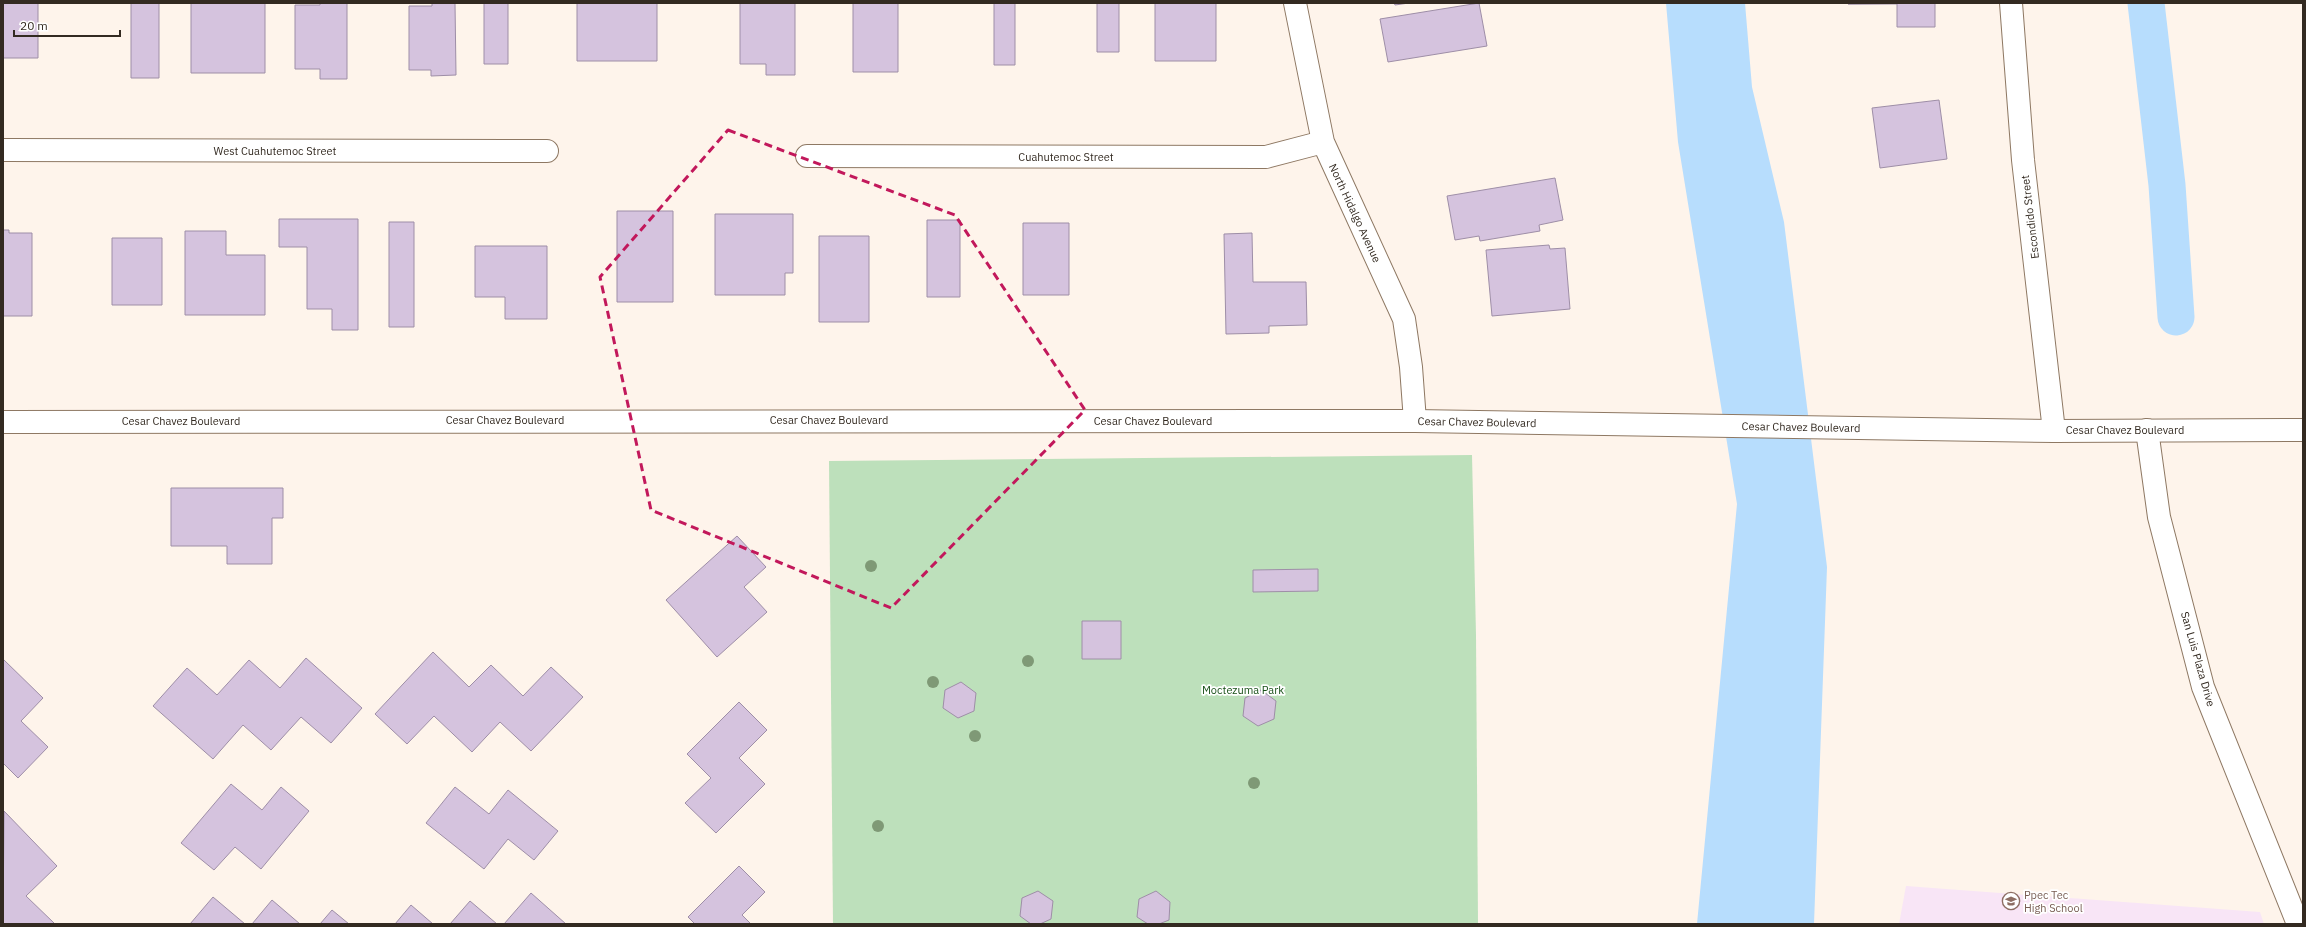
<svg xmlns="http://www.w3.org/2000/svg" width="2306" height="927" font-family="'IBM Plex Sans',sans-serif">
	<rect width="100%" height="100%" fill="#fef4eb"/>
	<path fill="#f8e5f6" d="M1906,886l354,26 4,12h-365z"/>
	<path fill="#bde0bb" d="M1472,455l4,180 2,289h-645l-4,-463z"/>
	<path fill="#b7ddfd" d="M1666,3h79l7,84 32,135 43,345 -13,357h-117l40,-420 -59,-362z"/>
	<g fill="none" stroke-linecap="round" stroke-linejoin="round">
		<path stroke="#b7ddfd" stroke-width="37" d="M2146,3l21,182 9,132"/>
	</g>
	<path fill="#d5c3de" stroke="#9e8ea7" d="M3,3h35v55h-35z
		M131,3h28v75h-28z
		M191,3h74v70h-74z
		M320,3h27v76h-27v-10h-25v-64h25z
		M432,3h23l1,72 -25,1v-6h-22v-64h23z
		M484,3h24v61h-24z
		M577,3h80v58h-80z
		M740,3h55v72h-29v-11h-26z
		M853,3h45v69h-45z
		M994,3h21v62h-21z
		M1097,3h22v49h-22z
		M1155,3h61v58h-61z
		M1394,3h15l-14,2z
		M1479,3l8,43 -99,16 -8,-43z
		M1935,3v24h-38v-23h-49z
		M1939,100l8,59 -67,9 -8,-60z
		M1555,178l8,42 -24,5 1,6 -60,10 -1,-5 -24,4 -8,-44z
		M617,211h56v91h-56z
		M715,214h78v59h-8v22h-70z
		M279,219h79v111h-26v-21h-25v-62h-28z
		M927,220h33v77h-33z
		M389,222h25v105h-25z
		M1023,223h46v72h-46z
		M3,230h6v3h23v83h-29z
		M185,231h41v24h39v60h-80z
		M1252,233l1,49h53l1,43 -38,1v7l-43,1 -2,-100z
		M819,236h50v86h-50z
		M112,238h50v67h-50z
		M1549,245l1,4 15,-1 5,61 -78,7 -6,-66z
		M475,246h72v73h-42v-22h-30z
		M171,488h112v30h-11v46h-45v-18h-56z
		M737,536l29,31 -22,20 23,25 -50,45 -51,-57z
		M1318,569v22l-65,1v-22z
		M1082,621h39v38h-39z
		M433,652l36,35 22,-22 32,31 28,-29 32,30 -52,54 -31,-29 -28,30 -38,-36 -27,28 -32,-30z
		M306,658l56,50 -31,35 -30,-26 -30,33 -28,-25 -30,34 -60,-53 34,-38 30,27 32,-35 31,28z
		M3,659l40,39 -22,23 27,26 -30,31 -15,-15z
		M961,682l15,11 -2,18 -16,7 -15,-10 2,-18z
		M1261,690l15,11 -2,18 -16,7 -15,-10 2,-18z
		M739,702l28,28 -28,28 26,26 -49,49 -31,-30 26,-25 -24,-24z
		M231,784l31,26 19,-23 28,24 -48,58 -26,-22 -21,23 -33,-27z
		M455,787l34,27 19,-24 50,41 -24,29 -26,-21 -24,30 -58,-46z
		M4,811l53,55 -31,30 28,27 -1,1h-50z
		M739,866l26,26 -23,23 9,9h-56l-7,-7z
		M1038,891l15,10 -2,18 -11,5h-9l-11,-8 2,-18z
		M1156,891l14,11 -1,18 -10,4h-11l-11,-7 2,-18z
		M531,893l35,31h-62z
		M213,897l32,27h-55z
		M272,900l28,24h-48z
		M470,901l27,23h-47z
		M411,905l22,19h-38z
		M332,910l17,14h-29z"/>
	<g fill="none" stroke-linecap="round" stroke-linejoin="round">
		<defs>
			<path id="street" d="M1295,3l28,139 81,177 7,48 4,54
				M2011,3l12,157 31,271
				M3,150l544,1
				M807,156l459,1 57,-15
				M2147,430l12,87 44,170 95,237"/>
			<path id="secondary" d="M3,422l1412,-1 639,10 249,-1"/>
		</defs>
		<use href="#street" stroke="#8e7863" stroke-width="24"/>
		<use href="#secondary" stroke="#8e7863" stroke-width="24"/>
		<use href="#street" stroke="#fff" stroke-width="22"/>
		<use href="#secondary" stroke="#fff" stroke-width="22"/>
	</g>
	<g fill="#7f9976">
		<circle cx="871" cy="566" r="6"/>
		<circle cx="1028" cy="661" r="6"/>
		<circle cx="933" cy="682" r="6"/>
		<circle cx="975" cy="736" r="6"/>
		<circle cx="1254" cy="783" r="6"/>
		<circle cx="878" cy="826" r="6"/>
	</g>
	<path fill="none" stroke="#c2185b" stroke-width="3" stroke-dasharray="8 5" stroke-linejoin="round" d="M728,130l227,85 130,195 -194,198 -240,-98 -51,-233z"/>
	<defs>
		<symbol id="school-ring" viewBox="-11 -11 22 22"><circle r="9.5" fill="#fff" stroke="#8d6e63" stroke-width="1.5"/><path d="M0-5L7-2L0 1L-7-2ZM-4 1L0 2.5L4 1V4Q0 6-4 4Z" fill="#8d6e63"/></symbol>
	</defs>
	<g fill-rule="evenodd">
		<use href="#school-ring" x="2001" y="891" width="20" height="20"/>
	</g>
	<g text-anchor="middle" dominant-baseline="central" stroke-width="3.5" stroke-linejoin="round" paint-order="stroke">
		<g font-size="11" fill="#332a21" stroke="#fff">
			<text x="275" y="151">West Cuahutemoc Street</text>
			<text x="1066" y="157">Cuahutemoc Street</text>
			<text transform="translate(1355 213) rotate(65)">North Hidalgo Avenue</text>
			<text transform="translate(2030 217) rotate(-97)">Escondido Street</text>
			<text x="505" y="420">Cesar Chavez Boulevard</text>
			<text x="829" y="420">Cesar Chavez Boulevard</text>
			<text x="181" y="421">Cesar Chavez Boulevard</text>
			<text x="1153" y="421">Cesar Chavez Boulevard</text>
			<text transform="translate(1477 422) rotate(1)">Cesar Chavez Boulevard</text>
			<text transform="translate(1801 427) rotate(1)">Cesar Chavez Boulevard</text>
			<text x="2125" y="430">Cesar Chavez Boulevard</text>
			<text transform="translate(2198 659) rotate(74)">San Luis Plaza Drive</text>
		</g>
		<g font-size="11" fill="#174f17" stroke="#fff">
			<text x="1243" y="690">Moctezuma Park</text>
		</g>
		<g font-size="11" fill="#785e54" stroke="#fff" text-anchor="start">
			<text x="2024" y="895">Ppec Tec<tspan x="2024" dy="13">High School</tspan></text>
		</g>
	</g>
	<rect width="2306" height="927" fill="none" stroke="#332a21" stroke-width="8"/>
	<path d="M14 30v6h106v-6" fill="none" stroke="#332a21" stroke-width="2"/>
	<text x="20" y="30" font-size="12" fill="#332a21" stroke="#ffffff" stroke-width="3" paint-order="stroke">20 m</text>
</svg>
